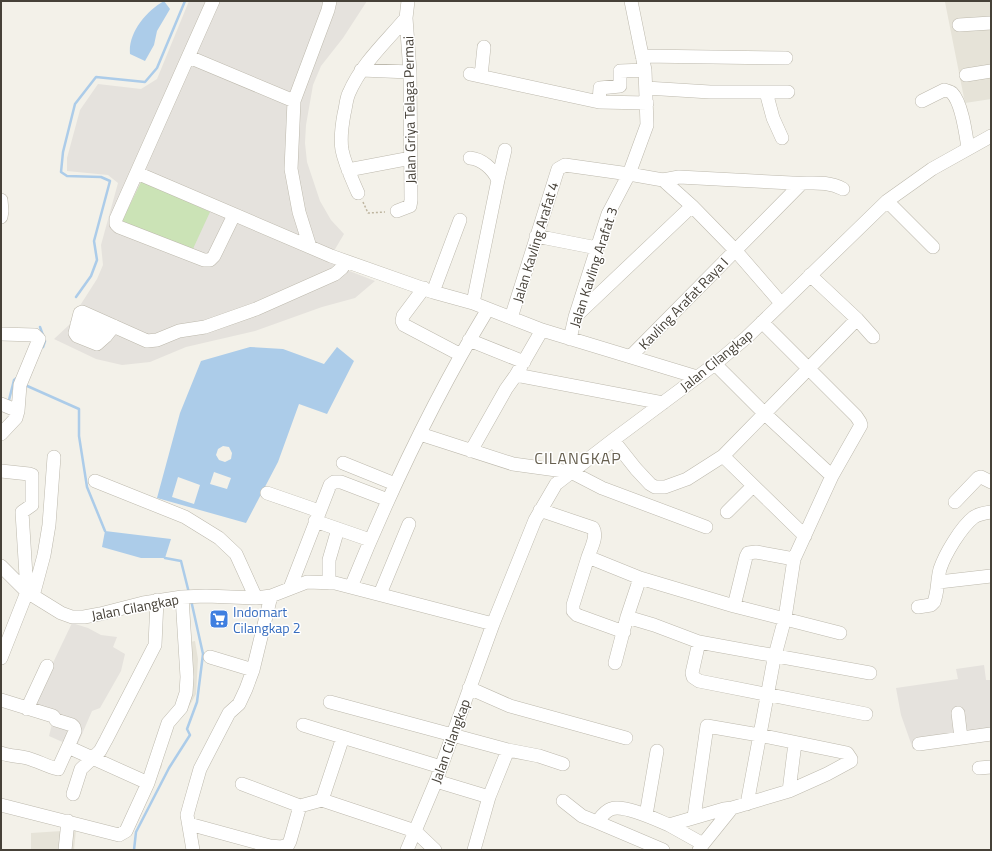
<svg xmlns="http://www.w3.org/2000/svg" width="992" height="851" font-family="'Titillium Web',sans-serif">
	<rect width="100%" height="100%" fill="#f3f1e9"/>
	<path fill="#e6e3d8" d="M956,1h35v98l-26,4 -20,-101z
		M195,641l3,18 -2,35 -10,18 -12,14 -12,25v15l-33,69 -53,-5 -2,20h-43v-17l31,-2 7,-15 51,13 58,-126 2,-10v-34l5,-16z"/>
	<path fill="#e5e2dd" d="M189,1h178l-24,37 -22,28 -8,19 -7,40 -1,18 2,19 13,39 11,19 13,14 -13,22 7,10 4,2 33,13 -20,17 -33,9 -67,24 -69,16 -36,15 -28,3 -26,-6 -42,-20 15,-14 12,-21 16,-25 6,-14 -2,-20 17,-62 -10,-8 -41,-4v-13l13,-48 18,-26 43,5 16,-10z
		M72,623l16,5 13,7 16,2 -4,10 12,7 -4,17 -21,37 -8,3 -16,37 -27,-12 4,-16 -23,-9z
		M984,665l2,15h5v59l-78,10 -12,-34 -5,-27 62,-9 -2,-10z"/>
	<path fill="#cbe3b6" d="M142,180l68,32 -18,39 -70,-30z"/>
	<path fill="#accce9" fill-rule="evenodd" d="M164,1l6,8 -13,22 -3,14 -9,16 -15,-7c-2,-21 16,-43 34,-53z
		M250,347l33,2 41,15 13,-17 17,14 -27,53 -28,-10 -21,58 -32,61 -89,-25 23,-85 21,-52zM223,446l6,1 3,6 -1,6 -6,3 -6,-2 -3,-5 2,-6zM214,472l17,6 -4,11 -17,-5zM178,477l22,8 -6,19 -22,-7z
		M105,531l66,8 -6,19h-24l-39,-11z"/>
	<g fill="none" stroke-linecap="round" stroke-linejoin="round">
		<path stroke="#accce9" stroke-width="2.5" d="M76,297l15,-21 6,-16 -3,-19 16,-60 -9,-4 -34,-1 -6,-4 2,-20 12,-48 21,-27 49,5 12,-14 28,-67
			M40,327l5,14 -2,6
			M25,385l54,24v27l8,51 18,44
			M8,404l6,-24 4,-3
			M165,558l16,3 8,32
			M134,850l2,-18 33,-64 21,-33 -3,-6 10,-27 6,-48 -12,-54"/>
		<defs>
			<path id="minor" d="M213,1l-97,218v5l3,3 85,33h6l4,-4 20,-41
				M631,1l14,69 2,55 -18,49 34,6 29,26 43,44 46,53
				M959,25l32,-2
				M642,56l144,2
				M189,57l105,44
				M361,70l49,2
				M470,74l129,28 48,1
				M966,75l25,-4
				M481,76l3,-29
				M646,88l64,4h78
				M766,92l7,26 9,20
				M922,101l22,-11c3,1 6,1 8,3 10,10 14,42 16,55
				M599,102l1,-14 20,-2v-15l25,-1
				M470,158c12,1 23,11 28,22l-25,123
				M348,170l63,-12
				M137,173l194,83 102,36 40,11 69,27 155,47
				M498,180l7,-30
				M663,180l16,-3c38,2 75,4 113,6 18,1 35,-3 51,6
				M358,193c-6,-14 -13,-28 -16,-43 -2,-12 0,-25 2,-36 2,-7 2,-15 5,-21 13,-30 37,-51 57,-75
				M1,200l1,11 -1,6
				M887,201l46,46
				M397,211l13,-5 1,-6 -1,-128 -4,-54 2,-17
				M536,236l61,12
				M310,247l-11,-35 -8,-43 3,-68 34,-91 2,-9
				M810,275l47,44 16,18
				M424,288l-21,28 -1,5 2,4 57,30
				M433,292l27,-72
				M576,316l116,-110
				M511,318l47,-149 7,-4 64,9 -21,40 -33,103 -5,22
				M77,324l29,12
				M114,326l-8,10 -9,8 -20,-8 -2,-3 5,-20 2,-1 65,29 10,-1 22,-9 26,-4 51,-18 79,-35 7,-6 4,-6
				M1,334l34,1 4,4 -19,46 -2,26 -2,7 -15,16
				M469,340l55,22
				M631,356l170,-172
				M715,364l49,49 68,63
				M516,375l147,28
				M1,404l17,7
				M420,434l93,30 58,8 31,16 104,39
				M613,440l23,29 14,15 5,3h10l22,-8 36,-23 134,-137
				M471,451l35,-62 10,-14 26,-45
				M723,456l82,80
				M343,463l52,21
				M1,471l28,3 3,1v30l-10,7 5,80 -26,66
				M95,481l90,36 34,21 17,16 20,44
				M267,493l52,18
				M955,502l23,-24 3,-1 10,5
				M540,510l53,18c5,8 -2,20 -5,29l52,21 94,28 106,27
				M727,512l26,-26
				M315,521l55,19
				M588,557l-15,48v6l4,4 47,17
				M1,566l26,26 34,21 11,4h12l16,-3 43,-11 39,-6 24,-1 50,2 15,-2 36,-14 28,1 158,41
				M939,582l52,-6
				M329,583v-23l9,-31
				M351,587c39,-96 83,-189 137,-278
				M290,588l40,-103 4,-3h7l47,18
				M380,594l29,-70
				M33,596l11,-41 5,-30 5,-68
				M734,606l12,-49 2,-4 8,-1 38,7
				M918,607l13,-2 3,-3c4,-10 3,-22 6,-33 5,-15 21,-42 34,-52 5,-3 10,-4 17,-5
				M627,617l27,8 45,17 171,31
				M699,642l-7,31 1,4 6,4 167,33
				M210,657l43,13
				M615,663l12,-46 13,-39
				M469,688l41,18 116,32
				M1,700l52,16 3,4 16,5 2,2 1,4 -7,16 80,36
				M330,702l178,48 31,6 24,8
				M27,709l20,-43
				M958,713l3,25
				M303,725l138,42
				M919,744l72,-10
				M1,753c8,3 17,3 26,5 11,3 21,9 31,11l10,-22
				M979,768l12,-1
				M436,781l53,16
				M242,784l58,22 22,-6 93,31 -8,19
				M789,791l6,-48
				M73,794l8,-25 19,-18 6,-11 49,-95 2,-45
				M322,800l21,-63
				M563,801l19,15 15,6
				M747,804l27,-145 11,-41 9,-59 38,-83 29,-51 -1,-3 -4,-6 -94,-94
				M1,805l114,29 4,1 7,-4 22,-48 20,-60 13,-15 5,-15 1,-16 -5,-80
				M646,815l11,-64
				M189,824l81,22 11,1 7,-2 2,-4 10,-35
				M669,825l34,19
				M65,850l3,-29
				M193,850l-6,-35 3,-11 10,-35 29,-56 10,-9 7,-15 7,-19 18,-74
				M435,850l-20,-19 21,-50 57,-157 42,-104 21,-36 57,-44 102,-76 32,-27 140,-136 45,-32 59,-33
				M474,850l15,-53 19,-47
				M663,850l-66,-28c4,-5 8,-11 14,-13 13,-5 46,11 58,16l55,-16 8,-1 57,-17 38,-17 24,-13v-2l-4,-6 -88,-18 -52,-9 -13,91
				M699,850l4,-6 29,-36"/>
		</defs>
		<use href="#minor" stroke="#bdb9ad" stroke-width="14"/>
		<path stroke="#beb59f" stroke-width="1.5" stroke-dasharray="2 2" stroke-linecap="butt" d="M363,202l5,11 17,-1"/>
		<use href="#minor" stroke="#fff" stroke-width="13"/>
	</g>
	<defs>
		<symbol id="supermarket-square" viewBox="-11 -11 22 22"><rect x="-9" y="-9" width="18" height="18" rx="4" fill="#3f7fe0" stroke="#fff"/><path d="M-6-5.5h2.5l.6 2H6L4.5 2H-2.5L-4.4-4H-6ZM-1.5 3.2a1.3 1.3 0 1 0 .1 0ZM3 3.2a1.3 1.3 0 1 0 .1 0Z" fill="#fff"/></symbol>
	</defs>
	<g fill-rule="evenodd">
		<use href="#supermarket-square" x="208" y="608" width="22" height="22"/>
	</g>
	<g text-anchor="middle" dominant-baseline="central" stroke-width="3" stroke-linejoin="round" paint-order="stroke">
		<g font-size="14" fill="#464138" stroke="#fff">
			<text transform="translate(409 110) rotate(-91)">Jalan Griya Telaga Permai</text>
			<text transform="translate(535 242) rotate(-73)">Jalan Kavling Arafat 4</text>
			<text transform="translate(593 267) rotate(-72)">Jalan Kavling Arafat 3</text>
			<text transform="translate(683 303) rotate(-46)">Kavling Arafat Raya I</text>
			<text transform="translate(716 360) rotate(-39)">Jalan Cilangkap</text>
			<text transform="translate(135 607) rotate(-11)">Jalan Cilangkap</text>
			<text transform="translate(450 741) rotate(-70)">Jalan Cilangkap</text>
		</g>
		<g font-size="14" fill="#366cbe" stroke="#fff" text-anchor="start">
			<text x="233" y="611">Indomart<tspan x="233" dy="16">Cilangkap 2</tspan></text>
		</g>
		<g font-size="16" letter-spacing="1" fill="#676050" stroke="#fff">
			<text x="578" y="458">CILANGKAP</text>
		</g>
	</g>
	<rect width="992" height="851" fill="none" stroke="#464138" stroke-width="4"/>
</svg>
